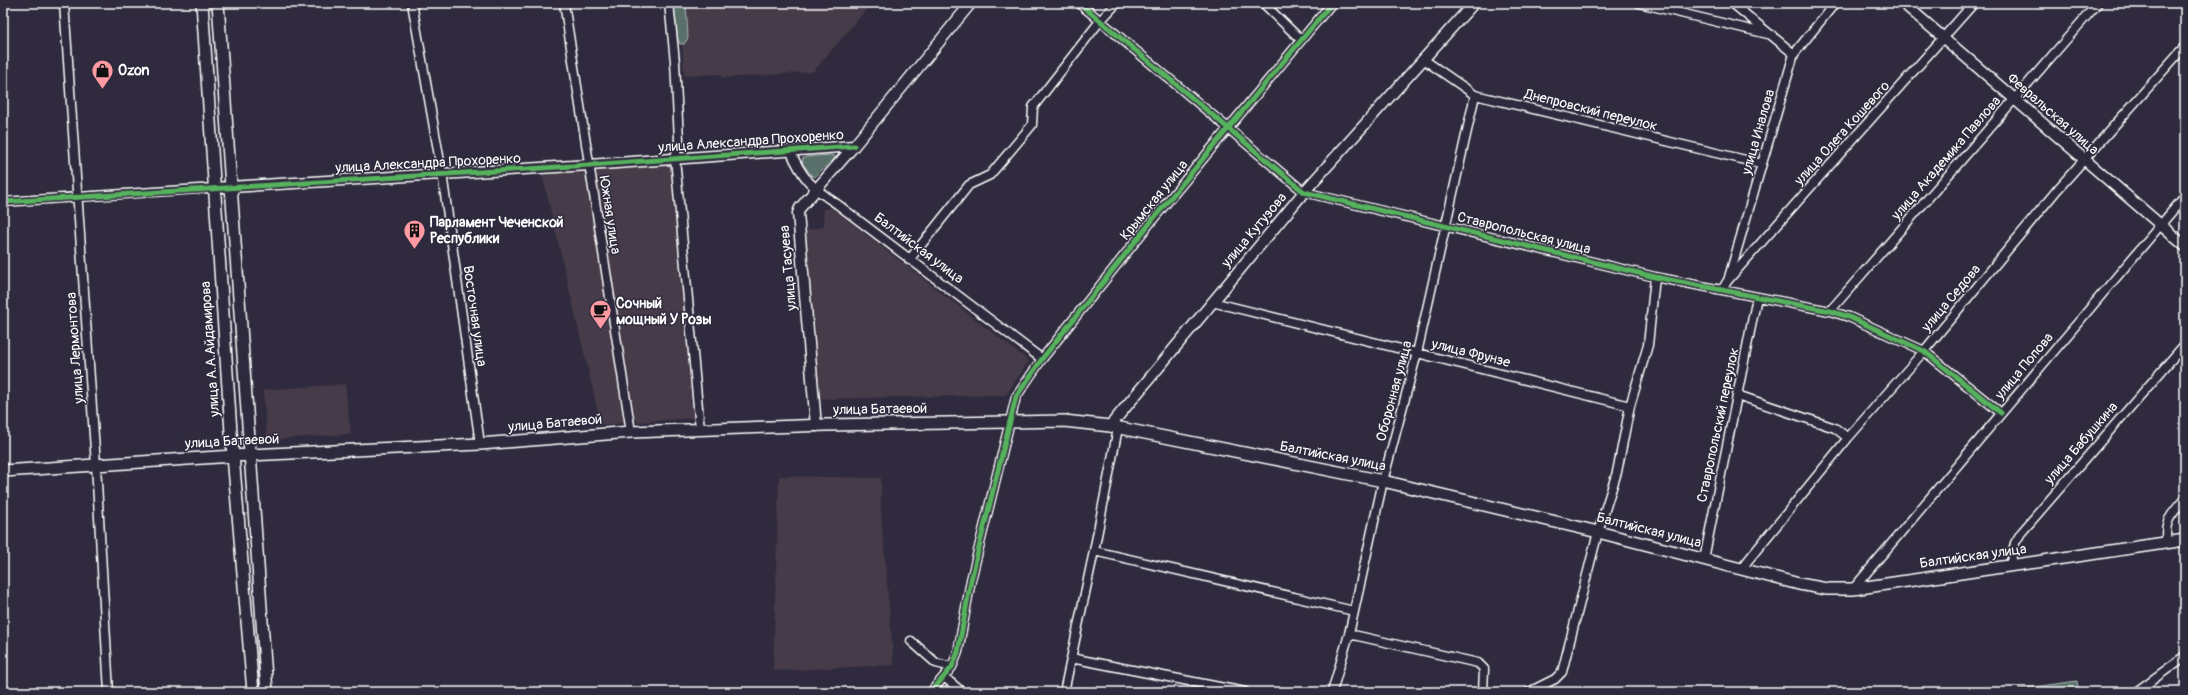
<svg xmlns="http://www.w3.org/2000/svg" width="2188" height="695" font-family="Pangolin,sans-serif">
	<rect width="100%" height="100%" fill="#2f2a3d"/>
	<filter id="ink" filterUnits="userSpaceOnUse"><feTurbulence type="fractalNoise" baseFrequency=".025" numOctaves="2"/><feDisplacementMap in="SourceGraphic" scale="8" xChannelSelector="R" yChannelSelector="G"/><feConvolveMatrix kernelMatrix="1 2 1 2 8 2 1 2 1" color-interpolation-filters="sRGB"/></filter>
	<g filter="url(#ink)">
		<path fill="#443a48" d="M680,3h192l-59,69 -91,6 -1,-4 -37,2z
			M670,163l23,255 -92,7 -59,-251z
			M832,208l197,153 -23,34 -188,4 -14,-169 20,-3 -1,-18z
			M345,384l6,50 -84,6 -4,-50z
			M779,476l102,2v33l13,154 -121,6z"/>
		<path fill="#596f69" stroke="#acb7b4" d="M673,3h13l2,35 -4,6h-4l-3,-7z
			M830,155l5,1 -1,3 -19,18 -3,-1 -9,-12 -1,-5 4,-2z
			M2077,681l2,11h-60v-3z"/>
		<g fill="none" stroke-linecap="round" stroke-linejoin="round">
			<defs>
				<path id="minor" d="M64,3l32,462 13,227
					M412,3l30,170 38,271
					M564,3l67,429
					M669,3l6,59 4,78 -4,18 25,271
					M1079,3l225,189 351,85 175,34 19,6 75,34 77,62
					M1263,3l38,37
					M1639,3l133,32
					M1732,3l62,51
					M1423,59l52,36 287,69
					M790,150c12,28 22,38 47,54l205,155
					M3,202l211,-14
					M909,260l60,-75 21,-10 42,-50 1,-18 67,-86 17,-18
					M1729,277l65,-223 41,-51
					M1722,290l6,-10 246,-277
					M1212,302l418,104
					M1830,311l268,-308
					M1737,395l98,33 13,10
					M2167,542c-4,-22 5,-27 18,-44
					M1094,551l260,60
					M1704,559l53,-262
					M2010,566l5,-23 6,-10 164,-189
					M1741,569l107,-131 76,-87 133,-161 128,-144
					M1853,589l332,-393
					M1349,634l129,29 6,6 -1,23
					M911,641l25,22 16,4
					M1071,658l174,34
					M944,677l18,15
					M931,692l21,-25 6,-15 13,-72 45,-183 26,-38 112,-141 178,-215
					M1064,692l30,-141 24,-123
					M1332,692l17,-58 34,-153 34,-128 58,-258
					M1529,692l26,-13 7,-7 36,-140 19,-60 13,-66 18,-61 7,-68
					M2136,692l49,-36"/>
				<path id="tertiary" d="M1903,3l282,243
					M214,188l375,-23 265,-19
					M816,426l-18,-213 2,-5 54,-62 117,-143
					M1110,426l194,-234 170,-189"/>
				<path id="secondary" d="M202,3l29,429 22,260
					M218,3l49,689
					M3,471l246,-16 231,-11 151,-12 195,-7 238,-4 46,5 273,55 215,51 201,52 28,5h26l332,-49"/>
			</defs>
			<use href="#minor" stroke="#fff" stroke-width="11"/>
			<use href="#tertiary" stroke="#fff" stroke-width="13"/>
			<use href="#secondary" stroke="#fff" stroke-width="14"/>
			<use href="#minor" stroke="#2f2a3d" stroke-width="8"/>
			<use href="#tertiary" stroke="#2f2a3d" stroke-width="10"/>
			<use href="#secondary" stroke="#2f2a3d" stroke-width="11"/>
			<defs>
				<path id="cycleway" d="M1079,3l225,189 351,85 175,34 19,6 75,34 77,62
					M3,202l586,-37 265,-19
					M931,692l21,-25 6,-15 13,-72 45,-183 26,-38 112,-141 178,-215"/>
			</defs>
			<use href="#cycleway" stroke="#2f2a3d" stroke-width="8"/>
			<use href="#cycleway" stroke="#56b35d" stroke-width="5"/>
		</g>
	</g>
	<defs>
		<symbol id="shop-pin" viewBox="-11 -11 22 30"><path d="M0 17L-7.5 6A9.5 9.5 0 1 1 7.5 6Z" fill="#ff9aa2" stroke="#2f2a3d"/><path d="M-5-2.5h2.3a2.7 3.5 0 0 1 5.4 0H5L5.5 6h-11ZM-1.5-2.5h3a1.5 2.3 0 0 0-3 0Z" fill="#111"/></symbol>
		<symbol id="building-pin" viewBox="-11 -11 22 30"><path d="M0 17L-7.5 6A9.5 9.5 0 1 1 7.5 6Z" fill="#ff9aa2" stroke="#2f2a3d"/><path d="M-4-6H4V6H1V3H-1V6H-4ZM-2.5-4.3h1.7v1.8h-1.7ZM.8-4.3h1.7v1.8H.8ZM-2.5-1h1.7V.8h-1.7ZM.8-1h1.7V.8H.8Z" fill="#111"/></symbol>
		<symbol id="cafe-pin" viewBox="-11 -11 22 30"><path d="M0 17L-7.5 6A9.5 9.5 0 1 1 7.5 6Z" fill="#ff9aa2" stroke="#2f2a3d"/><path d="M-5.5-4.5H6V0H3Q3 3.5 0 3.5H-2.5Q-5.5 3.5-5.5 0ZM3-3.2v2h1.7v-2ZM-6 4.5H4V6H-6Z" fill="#111"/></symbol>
	</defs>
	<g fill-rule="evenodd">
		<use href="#shop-pin" x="90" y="58" width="25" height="34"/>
		<use href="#building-pin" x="402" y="218" width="25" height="34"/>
		<use href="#cafe-pin" x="588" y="298" width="25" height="34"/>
	</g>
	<g text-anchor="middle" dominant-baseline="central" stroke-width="3" stroke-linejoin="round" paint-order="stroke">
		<g font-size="14" font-weight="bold" fill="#fff" stroke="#2f2a3d" text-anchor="start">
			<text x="118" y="70">Ozon</text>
			<text x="430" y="222">Парламент Чеченской<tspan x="430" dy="16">Республики</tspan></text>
			<text x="616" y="303">Сочный<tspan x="616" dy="16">мощный У Розы</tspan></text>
		</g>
		<g font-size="14" fill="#fff" stroke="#2f2a3d">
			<text transform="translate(1591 110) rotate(14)">Днепровский переулок</text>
			<text transform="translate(2053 114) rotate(41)">Февральская улица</text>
			<text transform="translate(1758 132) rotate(-74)">улица Иналова</text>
			<text transform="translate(1842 133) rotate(-48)">улица Олега Кошевого</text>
			<text transform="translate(751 141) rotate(-4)">улица Александра Прохоренко</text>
			<text transform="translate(1946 158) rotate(-49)">улица Академика Павлова</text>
			<text transform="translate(428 163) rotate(-3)">улица Александра Прохоренко</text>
			<text transform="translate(1154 200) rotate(-51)">Крымская улица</text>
			<text transform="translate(610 215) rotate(81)">Южная улица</text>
			<text transform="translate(1254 230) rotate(-50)">улица Кутузова</text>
			<text transform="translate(1524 233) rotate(14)">Ставропольская улица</text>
			<text transform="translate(919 248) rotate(37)">Балтийская улица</text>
			<text transform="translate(788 268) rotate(-95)">улица Тасуева</text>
			<text transform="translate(1951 298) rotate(-50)">улица Седова</text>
			<text transform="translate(475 316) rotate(82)">Восточная улица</text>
			<text transform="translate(75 348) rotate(-94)">улица Лермонтова</text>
			<text transform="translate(210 349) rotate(-94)">улица А.А.Айдамирова</text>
			<text transform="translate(1471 353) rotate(14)">улица Фрунзе</text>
			<text transform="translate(2024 366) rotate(-50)">улица Попова</text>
			<text transform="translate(1394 391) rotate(-75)">Оборонная улица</text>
			<text transform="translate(880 409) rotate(-1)">улица Батаевой</text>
			<text transform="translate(555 423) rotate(-5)">улица Батаевой</text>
			<text transform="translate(1718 425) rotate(-78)">Ставропольский переулок</text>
			<text transform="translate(232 441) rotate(-3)">улица Батаевой</text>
			<text transform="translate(2081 443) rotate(-49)">улица Бабушкина</text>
			<text transform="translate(1333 456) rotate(11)">Балтийская улица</text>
			<text transform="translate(1649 530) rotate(14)">Балтийская улица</text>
			<text transform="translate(1973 556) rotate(-8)">Балтийская улица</text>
		</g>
	</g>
	<rect width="2188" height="695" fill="none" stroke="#2f2a3d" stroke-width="16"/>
	<rect x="8" y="8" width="2172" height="679" fill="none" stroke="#fff" stroke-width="1.5" filter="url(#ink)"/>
</svg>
